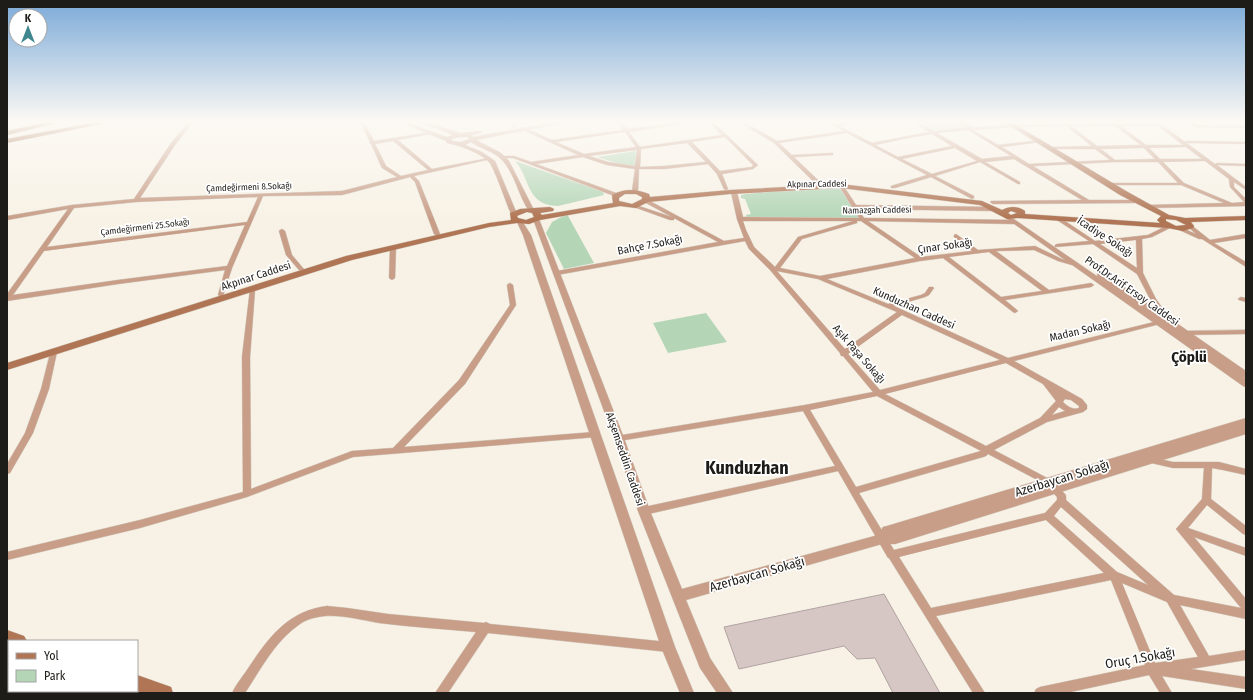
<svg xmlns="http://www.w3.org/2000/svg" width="1253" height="700" font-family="'Fira Sans Condensed',sans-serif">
	<rect width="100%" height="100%" fill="#f8f2e6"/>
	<path fill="#b4d6b7" d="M922,122h36l8,5 -32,3z
		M635,151l1,1 -1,14 -15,-2 -23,-7z
		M515,161l88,31 1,3 -46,11c-33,-1 -27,-28 -43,-45z
		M820,187h19l20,31h-106l-7,-1v-2l5,-1 -6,-15 -4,-1v-3l5,-1z
		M567,214l27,49 -30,6 -18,-36 6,-11z
		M706,313l21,29 -59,11 -15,-30z"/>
	<path fill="#d6c7c5" stroke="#b1a3a1" d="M884,594l56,99h-47l-18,-35 -18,1 -13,-13 -105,23 -15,-42z"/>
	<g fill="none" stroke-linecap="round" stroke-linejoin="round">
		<defs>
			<path id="minor" d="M189,122h4l-18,23 -35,53 202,-7 55,-14 -15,-9 -11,-24 -2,-1 1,-1 -10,-20h4l10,19 58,-9v1l-2,1 -32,6 34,29 57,-11 2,1 -77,17 5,5 21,53 -1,1 -2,1 -3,-2 -19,-52 -5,-5 -68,18 -79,1 -31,72 -9,28 -2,1 -3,-2 7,-25 -107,14 -111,17v-7l61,-85 -61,11v-4l65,-11 62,-6 37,-56zM393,141l35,29 -27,6 -15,-10 -11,-22zM258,197l-11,25 -200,25 27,-39 62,-6zM245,225l-18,41 -109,14 -105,15 31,-44z
				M507,122h4l6,5 -3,1z
				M617,122h4l6,7 55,-7h9l-2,1 -60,9 11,15 82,-12 -13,-13h4l45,43 -5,4 -31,5 6,15 -2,1 -2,-1 -7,-15 -9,-10 -44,5h-25l-1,22 -3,2 -3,-2 3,-22 -28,-4 -24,-8 -47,7 83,30v2l-2,1 -104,-39h-11l-2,-1 2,-1h12l17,6 47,-7 -57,-26v-2h2l29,13 71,-10zM625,132l11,15 -52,7 -28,-12zM725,137l28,28 -1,2 -32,4 -28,-29zM687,143l19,19 -42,4 -24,1 1,-18zM637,150l-2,16 -27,-4 -19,-6z
				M739,122h5l33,19 67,-10 -17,-9h5l3,2 30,-2 -2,1 -24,3 33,17 57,-11 -16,-10h5l16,9 33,-4 -9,-5h5l10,5 42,-2 98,-1 2,-1 2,1h37l1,-2 6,2 54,40 2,-1 29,1v2l-29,-1 29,22v3l-12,-8v5l12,12v7l-98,2 -3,-2 1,-1 78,-2 -43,-18h-71l-2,-1 2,-1h68l-20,-21h-44l-81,4 56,34h44l2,1v2l-142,1 -3,-2 1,-1 91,-1 -68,-41 -29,3 35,20v2h-2l-38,-22 -45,14 39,20v2l-2,1 -41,-22 -36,11h-4v-2l36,-11 -80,-42 -68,10 13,12 41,-2v2h-2l-37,2 26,25v2h-4l-42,-41zM1066,126l26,20 -40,1 -2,1v1h45l15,11 -81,4 -27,-17 38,-5h2v-2l-44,5 -25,-15 42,-3zM1071,126h44l26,19 -44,1zM1121,126h37l25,19h-37zM968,130l43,26 -29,3 -45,-26zM932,134l20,12 -54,11 -23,-12 33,-7zM1186,147l16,12h-42l-11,-11zM955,148l22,13 -45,13 -30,-15zM1144,148l11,11 -40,1 -14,-11zM1205,161l24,18 1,8 14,15 -12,1 -48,-20 -21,-21z
				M1188,122h4l5,3 49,1v2l-50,-1z
				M1186,141l60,1v2l-58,-1h-2z
				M839,185h4l13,20 139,2 3,2 -3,2 -137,-2 6,9 150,2 3,2 -3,2 -146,-3 53,36 51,-6 -18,-14v-2l2,-1 22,16 57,-4 27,13 12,3 1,1 -3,2 -14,-4 -24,-11 -38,1 53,39 42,-7 3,2 -3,2 -86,13 12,10 1,1 -3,2 -2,-1 -70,-54 -23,3 -93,18 61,25 33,-9 4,-2 4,-6h4l1,1 -5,7 -4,2 -31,9 114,52 150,-37 2,1 1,1 -1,1 -146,37 68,38 5,6v4l-4,3 -36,10 -53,28 57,30 14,14 1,2v4l108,95 67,13 -65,-79 26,-30 2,-31h-31l-26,-6 -1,-2 1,-2 3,-1 23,5h46l27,7v6l-23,-5 -11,-2 -1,31 35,27v9l-3,-1 -36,-29 -19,23 58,20v8l-52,-19 52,62v20l-66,-14 29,51 37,-6v10l-55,9 55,8v12l-84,-13 10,17h-12l-11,-18 -83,18h-32l2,-4 4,-2 105,-22 -34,-85 -175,36 49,77h-12l-84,-135h-1l-50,-87 -194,44 -3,-1 -2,-3 2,-3 3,-1 191,-41 -32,-55 -184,30 -3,-1 -1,-2 1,-2 189,-31 68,-13 -30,-36h-2l-1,-3 -70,-83 -21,-21 -4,-8 -188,34 -3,-2 3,-2 161,-29 -44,-24v2h-4l-39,-14 3,-2 2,1 36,12 -28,-15v-2h4l76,41 20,-3 -7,-19 -6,-27 1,-1 5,1 6,25 116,1 -20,-32zM743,221h110l-55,16 -23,30 -21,-20 -8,-17zM857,221h4l54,37 -95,18 -40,-8 22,-29 55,-16zM989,252l53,39 -41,6 -52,-40zM777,271l41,8 79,33 -52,37zM902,315l98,45 -120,30 -32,-36zM1006,363l37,21 13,17 -16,17 -54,28 -101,-52zM877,396l104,55 -125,36 -46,-77zM1065,399l6,1 8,6v2c-6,2 -11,-1 -16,-6zM1059,407l6,4 -13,4zM988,454l57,30 12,13v3l-12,13 -151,37 -35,-57 124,-36 3,-1zM1061,507l87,78 -31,-13 -63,-56zM1046,520l58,53 -173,35 -32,-51zM1122,583l45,19 31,55 -43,6z
				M1059,217l36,24 53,-6 20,-10h4v2l-20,10 -10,2 1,34 13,26 15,21 -1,1h-4l-16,-22 -13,-25 -44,-30 -38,3v-2l2,-1 32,-3 -32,-21 -1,-1zM1136,240l1,28 -37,-24z
				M1190,224l20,16 36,-6v4l-32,5 32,19v5l-44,-28h-3l-24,-11 1,-1h4l16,7 -9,-8z
				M282,229l3,2 7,24 11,13 1,1 -1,1h-4l-13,-15 -7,-24z
				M393,246l3,2 -1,30 -3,2 -3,-2 1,-30z
				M510,283l3,2 3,20 -51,79 -61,63 190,-15 3,1 1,2 -1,2 -244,20 -106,40 -107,31 -133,32v-8l133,-32 103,-28 -1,-135 8,-68h4l1,1 -5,67 1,132 101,-38 41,-3 66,-68 51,-75 -3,-20z
				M1241,297l5,1v4l-7,-2 -1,-1z
				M1246,330v4l-62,1 -3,-2 3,-2z
				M51,350h2l4,2 -8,37 -16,44 -23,40 -3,1v-10l18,-31 16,-44z
				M327,606l20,2 41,6 96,9 2,-1 4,2 178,18 4,1 1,4 -1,4 -4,1 -180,-19 -40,60h-13l41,-61c-32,-3 -64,-5 -97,-9 -18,-3 -36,-8 -54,-7 -9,1 -18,3 -25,8 -25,17 -39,45 -55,69h-13c4,-9 12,-18 17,-26 20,-30 39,-56 78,-61z"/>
			<path id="tertiary" d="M399,122h7l41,15 6,-2 -34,-13h8l33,11 21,-2v2l-9,2 1,2 83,-15h12l-92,18 25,13 8,8 25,49 -3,2 -2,-1c-11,-16 -14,-38 -28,-52 -8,-8 -20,-10 -30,-17l-6,3 17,7 13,9 22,53 -3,2 -3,-2c-4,-9 -17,-47 -22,-52 -10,-10 -28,-16 -42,-19l-1,-2zM459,137h9l1,2 -8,3 -9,-1v-2z
				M1005,213l134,92 -41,-28 -1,-2 1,-2h6l142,98v7l-3,-1 3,2v8l-3,-1 -240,-170 -1,-1z
				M536,217l3,2 85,219 26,73 32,78 196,-54 5,-8 4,-1 359,-108v8l-352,108 352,-108v8l-351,110h-13l-196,56 24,58 23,35h-16l-17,-25 -62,-157 -24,-73 -81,-219z
				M520,220l2,1 9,14 144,412 19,46h-14l-19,-46 -138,-412 -6,-13z
				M66,691h29l-1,2h-29z"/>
			<path id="secondary" d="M1004,122h7l115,69 43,24 16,3 61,-2v4l-55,2 3,4 -1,2 -10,3 -15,-3 -150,-10 -11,1 -27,-14 -139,-17 -111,6 -82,8 -12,6 -16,-2 -80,14 -11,4 -12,-1 -28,4 -137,33 -345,110v-7l339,-107 143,-33 22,-3 -1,-7 10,-4 30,-2 4,2 -1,2 -13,2 2,2 71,-12 -1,-8c13,-7 23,-6 37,-1l1,3 80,-7 111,-6 141,17 20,9c8,-4 16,-4 23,1v3l135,9 -3,-3 4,-4 -41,-21zM625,194h11l6,3v2l-10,5 -13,-3v-3zM1011,211l6,2 -6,2 -3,-2zM527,212l5,1 2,4 -8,3 -8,-2 -1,-2zM1166,219l10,1 10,5 -10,1 -10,-5z
				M7,630l17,6 3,5h-18v4l-2,-1z
				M7,648l2,1v16l-2,-1z
				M137,675l34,12 2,6h-30l-6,-2z
				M96,691h20l1,2h-20z"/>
			<path id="trunk" d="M48,122h13l-54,13v-4z
				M97,122h14l-104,21v-4z"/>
		</defs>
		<use href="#minor" stroke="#d5d0c5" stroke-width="1"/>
		<use href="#tertiary" stroke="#d5d0c5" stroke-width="1"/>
		<use href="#secondary" stroke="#d5d0c5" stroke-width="1"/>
		<use href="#trunk" stroke="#d5d0c5" stroke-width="1"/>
		<use href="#minor" fill="#c89e88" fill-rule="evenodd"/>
		<use href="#tertiary" fill="#c89e88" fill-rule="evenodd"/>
		<use href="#secondary" fill="#b07554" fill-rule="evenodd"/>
		<use href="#trunk" fill="#904c22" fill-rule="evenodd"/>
	</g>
	<linearGradient id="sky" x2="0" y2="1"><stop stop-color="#7baad8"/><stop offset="0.55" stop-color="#fcf9f4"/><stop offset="1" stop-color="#fcf9f4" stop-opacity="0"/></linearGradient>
	<rect width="1253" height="220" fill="url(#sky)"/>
	<g text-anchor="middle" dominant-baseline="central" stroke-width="3.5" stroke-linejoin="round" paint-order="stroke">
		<g font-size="9" fill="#1e1c18" stroke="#fff">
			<text transform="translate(817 184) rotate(-1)">Akpınar Caddesi</text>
			<text transform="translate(249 187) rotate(-2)">Çamdeğirmeni 8.Sokağı</text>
			<text transform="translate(877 210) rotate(-1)">Namazgah Caddesi</text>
			<text transform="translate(145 227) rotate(-7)">Çamdeğirmeni 25.Sokağı</text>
		</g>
		<g font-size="11" fill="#1e1c18" stroke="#fff">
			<text transform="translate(1105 237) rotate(33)">İcadiye Sokağı</text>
			<text transform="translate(650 245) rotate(-11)">Bahçe 7.Sokağı</text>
			<text transform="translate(945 246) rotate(-8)">Çınar Sokağı</text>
			<text transform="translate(256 276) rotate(-18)">Akpınar Caddesi</text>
			<text transform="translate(1132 291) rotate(35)">Prof.Dr.Arif Ersoy Caddesi</text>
			<text transform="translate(914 308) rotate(24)">Kunduzhan Caddesi</text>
			<text transform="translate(1080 331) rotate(-13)">Madan Sokağı</text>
			<text transform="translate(859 354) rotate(49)">Aşık Paşa Sokağı</text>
			<text transform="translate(625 459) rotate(71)">Akşemseddin Caddesi</text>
		</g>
		<g font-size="13" fill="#1e1c18" stroke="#fff">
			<text transform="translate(1062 478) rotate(-17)">Azerbaycan Sokağı</text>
			<text transform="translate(757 574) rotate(-16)">Azerbaycan Sokağı</text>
			<text transform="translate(1140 658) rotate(-10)">Oruç 1.Sokağı</text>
		</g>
		<g font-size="15" font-weight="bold" fill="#1e1c18" stroke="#fff">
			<text x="1189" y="357">Çöplü</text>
		</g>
		<g font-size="18" font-weight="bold" fill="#1e1c18" stroke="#fff">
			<text x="747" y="468">Kunduzhan</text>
		</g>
	</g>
	<rect width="1253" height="700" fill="none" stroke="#1e1c18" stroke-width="16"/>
	<rect x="8" y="640" width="130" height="52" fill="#ffffff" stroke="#a5a4a3"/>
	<rect x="16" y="653" width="20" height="6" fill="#b07554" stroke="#a5a4a3"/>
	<text x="44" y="660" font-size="12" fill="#1e1c18">Yol</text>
	<rect x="16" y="670" width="20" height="12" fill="#b4d6b7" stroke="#a5a4a3"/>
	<text x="44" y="680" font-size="12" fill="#1e1c18">Park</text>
	<g transform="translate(28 28)"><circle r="19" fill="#ffffff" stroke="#a5a4a3"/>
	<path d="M0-3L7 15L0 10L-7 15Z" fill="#3f868e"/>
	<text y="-6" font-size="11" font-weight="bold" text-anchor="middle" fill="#1e1c18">K</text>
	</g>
</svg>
